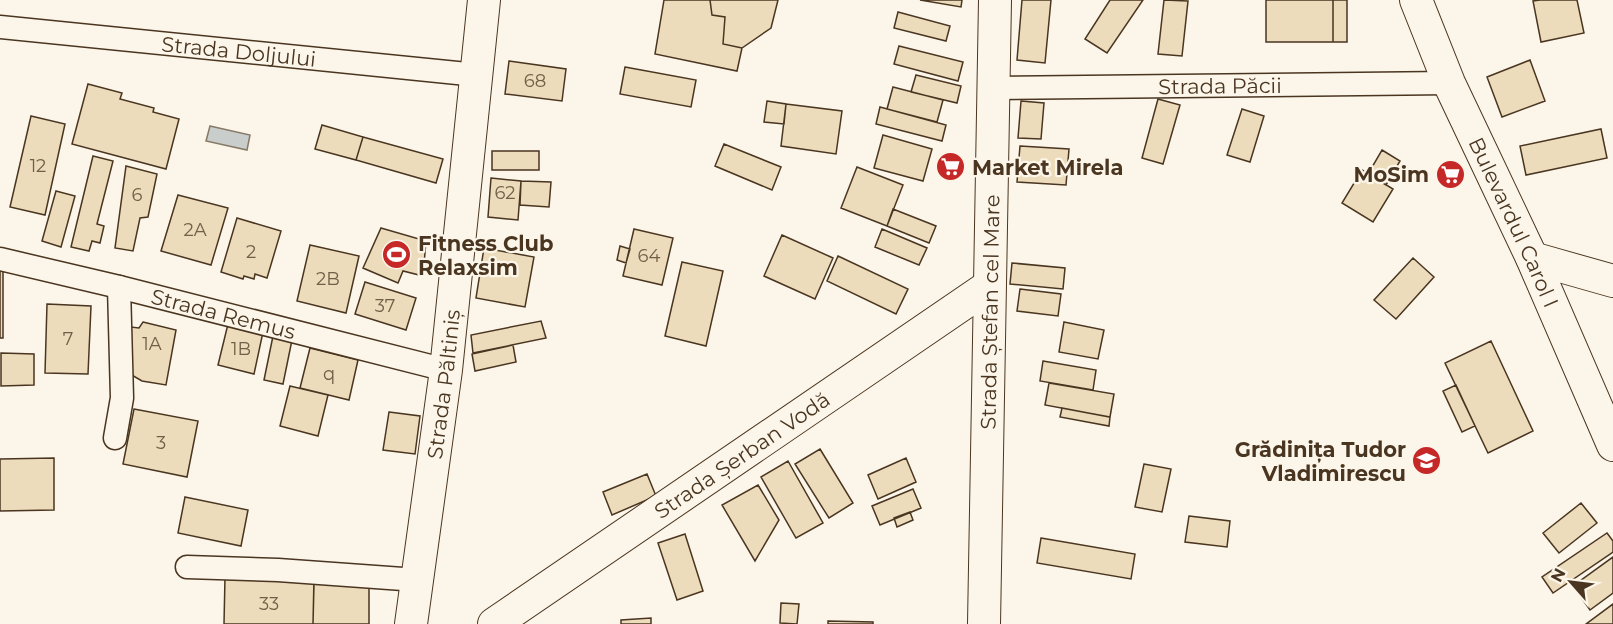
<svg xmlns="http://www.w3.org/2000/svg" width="1613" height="624" font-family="Montserrat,sans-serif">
	<rect width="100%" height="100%" fill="#fbf6e9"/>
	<path fill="#c9cecd" stroke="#887966" stroke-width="1.5" d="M210,126l40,9 -3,15 -41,-9z"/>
	<path fill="#ecdcbc" stroke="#4a3520" stroke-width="1.5" d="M664,0h46l2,15 13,2 -2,27 19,4 -5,23 -82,-17z
		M710,0h68l-7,28 -29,20 -19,-4 2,-27 -13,-2z
		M920,0h42l-1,7z
		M1022,0h29l-6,63 -28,-3z
		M1110,0h33l-36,53 -22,-14z
		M1164,0l24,1 -6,55 -24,-2z
		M1266,0h67v42h-67z
		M1333,0h14v42h-14z
		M1540,0h37l7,33 -43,9 -8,-41z
		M898,12l52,14 -4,15 -52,-13z
		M899,46l64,16 -5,19 -64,-17z
		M1530,60l15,41 -43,16 -15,-40z
		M509,61l57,8 -4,32 -57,-7z
		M625,67l71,13 -5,27 -71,-13z
		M916,75l45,11 -4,17 -46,-11z
		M88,84l34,9 -2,6 34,9 -1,4 26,7 -13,50 -94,-25z
		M893,87l50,13 -6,22 -50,-13z
		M1158,99l22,6 -17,59 -21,-6z
		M767,101l19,3 -2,20 -20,-2z
		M1021,101l23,2 -3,36 -23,-1z
		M786,104l56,7 -6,43 -55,-8z
		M880,107l66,18 -4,16 -66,-17z
		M1242,109l22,7 -14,46 -23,-7z
		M31,116l34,8 -20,91 -35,-8z
		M322,125l41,12 -7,23 -41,-11z
		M1601,129l6,29 -81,17 -6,-29z
		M883,135l49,14 -9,32 -49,-13z
		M363,137l80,22 -7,24 -80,-23z
		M724,144l57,23 -9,23 -57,-24z
		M1020,146l49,3 -3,36 -49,-3z
		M1382,150l18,11 -14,24 -18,-11z
		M492,151h47v19h-47z
		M93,156l20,5 -16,63 7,2 -4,17 -8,-2 -3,10 -18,-4z
		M126,166l31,8 -9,43 -8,1 -7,33 -18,-3z
		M857,167l46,18 -16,41 -46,-18z
		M1362,170l31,19 -20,33 -31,-19z
		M491,178l30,3 -3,39 -30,-3z
		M521,181l30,1 -2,25 -29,-2z
		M56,191l19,5 -14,51 -19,-6z
		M178,195l50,13 -17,57 -50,-14z
		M893,209l43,17 -7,17 -42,-17z
		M237,218l44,13 -14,47 -12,-4 -1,5 -10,-3 -1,3 -22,-7z
		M381,228l45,13 -3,35 -20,-5 -5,12 -35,-15z
		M634,229l39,9 -11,47 -39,-9z
		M882,229l45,19 -8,17 -44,-18z
		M782,235l51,23 -18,41 -51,-23z
		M310,245l49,11 -13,57 -49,-12z
		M620,246l10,3 -4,14 -9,-3z
		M484,248l50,9 -9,50 -49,-9z
		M838,256l70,33 -12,25 -69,-33z
		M1413,258l21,19 -38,42 -22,-19z
		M682,262l41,9 -17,75 -41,-10z
		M1012,263l53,5 -2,21 -53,-5z
		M0,269l3,1v68h-3z
		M365,282l51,16 -10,32 -51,-16z
		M1020,289l41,5 -3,22 -41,-5z
		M47,304l44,2 -3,68 -43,-1z
		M541,321l5,17 -73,15 -2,-18z
		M143,322l33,8 -10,55 -24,-4 -12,-7 1,-47 8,1z
		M1064,322l40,8 -6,29 -39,-7z
		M228,324l35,8 -9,42 -36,-9z
		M273,336l19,4 -9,44 -19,-4z
		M1491,341l42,90 -45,22 -43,-90z
		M513,345l3,17 -41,9 -3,-17z
		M310,348l48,12 -9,40 -49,-12z
		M1,353l33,1v31l-33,1z
		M1043,361l53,9 -3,20 -53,-9z
		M1049,383l65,11 -4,23 -65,-12z
		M1456,385l19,41 -13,6 -19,-41z
		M290,386l38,9 -10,41 -38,-10z
		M1062,408l48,9 -1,9 -49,-9z
		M134,409l64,12 -11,56 -64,-13z
		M389,412l31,4 -5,38 -32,-4z
		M820,449l33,54 -24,15 -34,-54z
		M54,458v52l-54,1v-52z
		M906,458l10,24 -38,17 -10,-24z
		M788,461l35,62 -27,15 -35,-61z
		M1144,464l27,5 -9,43 -27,-5z
		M647,474l9,22 -44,19 -9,-23z
		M758,485l21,35 -24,41 -33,-56z
		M913,489l8,19 -41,17 -8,-19z
		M185,497l63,13 -7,36 -63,-13z
		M1581,503l16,20 -38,30 -16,-20z
		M910,512l3,8 -16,7 -3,-9z
		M1189,516l41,5 -3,26 -42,-5z
		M1607,533l6,8v11l-60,41 -11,-16z
		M685,534l18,57 -26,9 -19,-57z
		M1041,538l94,16 -4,25 -94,-16z
		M1613,557v36l-23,17 -17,-24z
		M225,577h89l-1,47h-89z
		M314,584h55v40h-56z
		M781,603l18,1 -2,20 -17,-1z
		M1613,604v20h-27z
		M651,618v6h-30v-4z
		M828,621l45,1v2h-45z"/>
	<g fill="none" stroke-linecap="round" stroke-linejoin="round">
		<defs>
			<g id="street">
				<path id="s1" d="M0,27l477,48"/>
				<path id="s2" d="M992,88l457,-5"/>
				<path id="s3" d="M0,259l119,28 327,83"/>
				<path d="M115,438l7,-40 -3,-111"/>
				<path d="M187,567l91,3 139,10"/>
			</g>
			<g id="secondary">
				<path id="s4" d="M1416,0l33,83 83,175 81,187"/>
				<path d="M1532,258l81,23"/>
				<path id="s5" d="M411,624l35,-254 38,-370"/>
				<path id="s6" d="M494,624l495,-338"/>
				<path id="s7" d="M984,624l11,-624"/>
			</g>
		</defs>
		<use href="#street" stroke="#4a3520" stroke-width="25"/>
		<use href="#secondary" stroke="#4a3520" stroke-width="34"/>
		<use href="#street" stroke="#fbf6e9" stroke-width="22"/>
		<use href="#secondary" stroke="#fbf6e9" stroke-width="32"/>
	</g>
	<defs>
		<symbol id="supermarket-disc" viewBox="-11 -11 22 22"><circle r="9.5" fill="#c62828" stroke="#fbf6e9"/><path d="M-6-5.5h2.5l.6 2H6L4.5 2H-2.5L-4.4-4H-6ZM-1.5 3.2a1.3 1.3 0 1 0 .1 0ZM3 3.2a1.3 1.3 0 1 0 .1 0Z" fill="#fff"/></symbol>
		<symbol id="stadium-disc" viewBox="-11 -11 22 22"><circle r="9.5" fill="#c62828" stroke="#fbf6e9"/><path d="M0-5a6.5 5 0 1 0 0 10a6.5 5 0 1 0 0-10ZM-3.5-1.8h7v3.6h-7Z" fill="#fff"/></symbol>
		<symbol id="school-disc" viewBox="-11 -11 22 22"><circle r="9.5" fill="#c62828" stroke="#fbf6e9"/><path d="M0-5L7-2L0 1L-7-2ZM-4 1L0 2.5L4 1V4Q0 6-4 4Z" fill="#fff"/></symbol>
	</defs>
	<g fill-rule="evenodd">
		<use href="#supermarket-disc" x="934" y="150" width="33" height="33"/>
		<use href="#supermarket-disc" x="1434" y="158" width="33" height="33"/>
		<use href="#stadium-disc" x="380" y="238" width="33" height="33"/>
		<use href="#school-disc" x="1410" y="444" width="33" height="33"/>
	</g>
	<g text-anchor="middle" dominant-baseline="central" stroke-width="4.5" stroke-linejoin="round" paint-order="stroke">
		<g font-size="18" fill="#725f47">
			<text x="535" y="81">68</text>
			<text x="38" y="166">12</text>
			<text x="505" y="193">62</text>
			<text x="137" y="195">6</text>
			<text x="195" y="230">2A</text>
			<text x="251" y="252">2</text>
			<text x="649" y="256">64</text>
			<text x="328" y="279">2B</text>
			<text x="385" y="306">37</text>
			<text x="68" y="339">7</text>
			<text x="152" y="344">1A</text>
			<text x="241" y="349">1B</text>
			<text x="329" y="374">q</text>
			<text x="161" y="443">3</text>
			<text x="269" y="604">33</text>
		</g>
		<g font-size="21" fill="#4a3520" stroke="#fbf6e9">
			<text stroke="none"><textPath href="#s1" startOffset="240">Strada Doljului</textPath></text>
			<text stroke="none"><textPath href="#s2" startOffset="228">Strada Păcii</textPath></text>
			<text stroke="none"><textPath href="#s4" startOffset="243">Bulevardul Carol I</textPath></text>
			<text stroke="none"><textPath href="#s7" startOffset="312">Strada Ștefan cel Mare</textPath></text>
			<text stroke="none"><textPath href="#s3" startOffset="230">Strada Remus</textPath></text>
			<text stroke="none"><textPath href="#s5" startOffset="242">Strada Păltiniș</textPath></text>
			<text stroke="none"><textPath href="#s6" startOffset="300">Strada Șerban Vodă</textPath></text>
		</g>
		<g font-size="21" font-weight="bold" fill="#4a3520" stroke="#fbf6e9" text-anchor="start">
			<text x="972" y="167">Market Mirela</text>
			<text x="1429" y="174" text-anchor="end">MoSim</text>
			<text x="418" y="243">Fitness Club<tspan x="418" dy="24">Relaxsim</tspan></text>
			<text x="1406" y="449" text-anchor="end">Grădinița Tudor<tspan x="1406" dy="24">Vladimirescu</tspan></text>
		</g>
	</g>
	<g transform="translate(1571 582) rotate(298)" stroke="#fbf6e9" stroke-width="4.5" paint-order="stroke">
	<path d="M0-4.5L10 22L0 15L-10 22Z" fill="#4a3520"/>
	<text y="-9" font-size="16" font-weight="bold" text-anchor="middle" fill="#4a3520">N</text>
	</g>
</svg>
